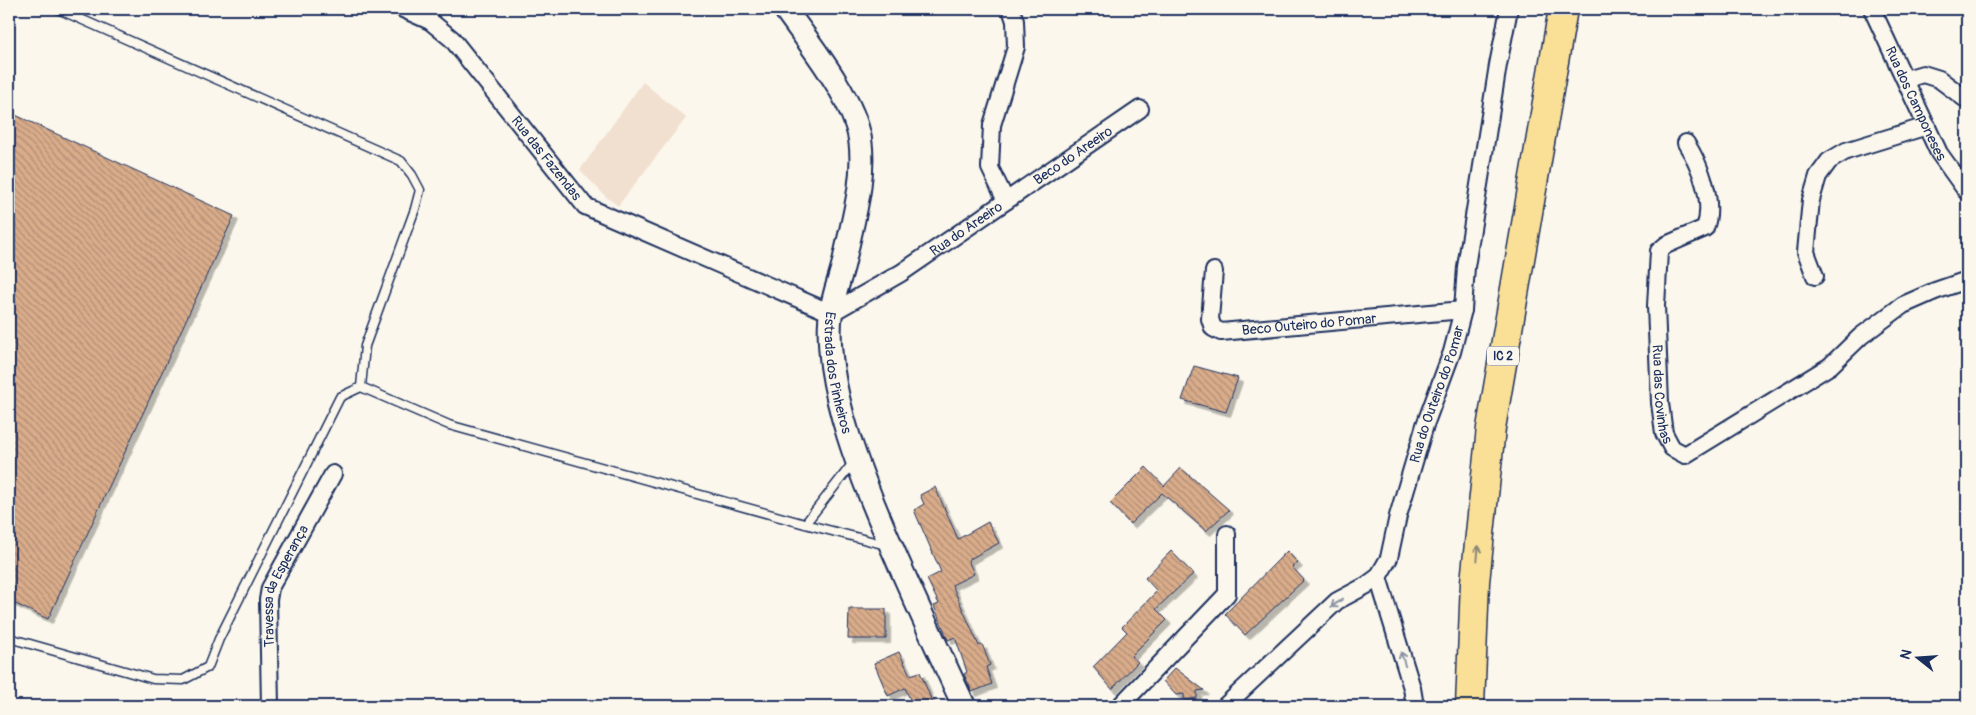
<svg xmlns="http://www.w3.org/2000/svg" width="1976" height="715" font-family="Pangolin,sans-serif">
	<defs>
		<pattern id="building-back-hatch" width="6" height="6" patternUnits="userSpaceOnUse" patternTransform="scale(1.25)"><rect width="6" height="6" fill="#d9ac8a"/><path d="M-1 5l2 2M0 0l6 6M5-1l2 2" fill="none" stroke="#af8c74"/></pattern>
		<filter id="shadow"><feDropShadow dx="4.5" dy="4.5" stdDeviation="0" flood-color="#0004"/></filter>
	</defs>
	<rect width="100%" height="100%" fill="#fbf7ec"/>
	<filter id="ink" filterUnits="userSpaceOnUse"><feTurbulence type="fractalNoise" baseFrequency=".02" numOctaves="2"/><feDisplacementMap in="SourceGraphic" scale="10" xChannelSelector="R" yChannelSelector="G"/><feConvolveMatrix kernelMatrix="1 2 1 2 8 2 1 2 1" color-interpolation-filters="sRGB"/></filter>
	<g filter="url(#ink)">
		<path fill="#f1e0cf" d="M643,82l43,36 -68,88 -12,-9 -26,-27z"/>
		<path fill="url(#building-back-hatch)" stroke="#1b2f5e" filter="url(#shadow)" d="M9,112l225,104 -186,403 -39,-18z
			M1194,366l44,12 -12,34 -44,-12z
			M1146,467l18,19 17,-18 48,42 -23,21 -44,-38 -32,31 -20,-21z
			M935,487l23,52 30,-17 11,21 -31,17 6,14 -22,11 27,61 3,-2 8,21 -4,2 6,17 -20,8 -8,-18 3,-2 -12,-35 -7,3 -14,-34 5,-2 -12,-25 14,-7 -27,-62 10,-6 -4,-9z
			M1171,551l22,23 -37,35 11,11 -36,36 7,6 -26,27 -19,-22 34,-35 -5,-5 35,-36 -12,-13z
			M1287,551l11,12 -6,4 12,13 -59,55 -20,-21z
			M849,609h37v30h-38z
			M899,652l11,23 10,-3 14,34h-21l-8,-18 -17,8 -14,-33z
			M1175,668l29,22 -7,1v7l-13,2v-6l-8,1 -13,-14z"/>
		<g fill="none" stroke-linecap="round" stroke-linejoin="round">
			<defs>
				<path id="lane" d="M58,9l343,152 11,14 8,15 -5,19 -50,137 -4,41
					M361,387l88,38 356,99 81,21
					M805,524l48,-61
					M9,638l144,41 30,1 25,-13 11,-28 121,-242 21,-10"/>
				<g id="street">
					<path id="s1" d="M403,9l27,12 22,18 133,167 246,107 70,-40 105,-72 -16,-33 2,-43 24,-78 -1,-26 -4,-12"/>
					<path id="s2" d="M1872,9l67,144 28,39"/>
					<path d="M1906,79l17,-5 16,5 28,21"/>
					<path id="s3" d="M1686,143c14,22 29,59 19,85l-39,17 -7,6 -3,55 4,97 4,30 8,15 13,7 145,-89 31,-30 42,-31 32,-14 32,-11"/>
					<path id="s4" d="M1006,201l134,-92"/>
					<path id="s5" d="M1214,271l-4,48 3,9 8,4 242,-22"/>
					<path d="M1815,276l-9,-24 5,-52 7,-24 11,-15 17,-10 81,-25"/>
					<path d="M1378,577l34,111 3,18"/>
					<path id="s6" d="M270,706l-2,-106 2,-12 63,-114"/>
					<path d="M1120,706l107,-112v-60"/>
					<path id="s7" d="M1225,706l112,-105 30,-16 11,-8 11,-19 9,-42 27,-91 27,-73 11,-42 3,-43 32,-202 11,-56"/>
				</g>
				<g id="secondary">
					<path id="s8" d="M785,9c24,34 68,88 75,130 6,40 -8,84 -16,123 -4,17 -11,34 -13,51 -3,17 -1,36 1,53 7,48 23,92 41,137 28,69 60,136 91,203"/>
				</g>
				<path id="highway" d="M1470,706l5,-124 16,-154 72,-419"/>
			</defs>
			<use href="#lane" stroke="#1b2f5e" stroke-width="11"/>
			<use href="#street" stroke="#1b2f5e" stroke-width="20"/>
			<use href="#secondary" stroke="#1b2f5e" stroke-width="26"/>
			<use href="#highway" stroke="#1b2f5e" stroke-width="31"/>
			<use href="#lane" stroke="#fbf7ec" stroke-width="8"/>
			<use href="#street" stroke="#fbf7ec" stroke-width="16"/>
			<use href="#secondary" stroke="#fbf7ec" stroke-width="22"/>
			<use href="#highway" stroke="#fadf96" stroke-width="28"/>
		</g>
		<defs><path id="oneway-shaft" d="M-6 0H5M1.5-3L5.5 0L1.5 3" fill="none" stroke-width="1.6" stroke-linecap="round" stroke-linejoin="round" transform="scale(1.25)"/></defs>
		<use stroke="#8a877a" href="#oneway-shaft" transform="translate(1478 553) rotate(-85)"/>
		<g stroke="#8b93a5">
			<use href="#oneway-shaft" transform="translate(1337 603) rotate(144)"/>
			<use href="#oneway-shaft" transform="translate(1403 659) rotate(-107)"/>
		</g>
	</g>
	<g text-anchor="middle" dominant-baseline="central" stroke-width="4" stroke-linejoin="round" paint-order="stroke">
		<rect fill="#fbf7ec" stroke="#5e6b89" stroke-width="1" x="1487" y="346.5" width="32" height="19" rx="4"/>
		<g font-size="12" font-weight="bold" fill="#1b2f5e">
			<text x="1503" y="356">IC 2</text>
		</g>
		<g font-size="14" fill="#1b2f5e" stroke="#fbf7ec">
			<text stroke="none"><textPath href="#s2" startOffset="104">Rua dos Camponeses</textPath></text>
			<text stroke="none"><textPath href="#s4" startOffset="81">Beco do Areeiro</textPath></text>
			<text stroke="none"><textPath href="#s1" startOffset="210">Rua das Fazendas</textPath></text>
			<text stroke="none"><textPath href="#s1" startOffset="699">Rua do Areeiro</textPath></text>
			<text stroke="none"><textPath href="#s5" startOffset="155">Beco Outeiro do Pomar</textPath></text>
			<text stroke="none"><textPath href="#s8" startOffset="389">Estrada dos Pinheiros</textPath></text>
			<text stroke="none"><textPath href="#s3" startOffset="285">Rua das Covinhas</textPath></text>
			<text stroke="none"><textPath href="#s7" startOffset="394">Rua do Outeiro do Pomar</textPath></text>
			<text stroke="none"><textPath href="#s6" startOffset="124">Travessa da Esperança</textPath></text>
		</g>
	</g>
	<rect width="1976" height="715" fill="none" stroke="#fbf7ec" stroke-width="30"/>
	<rect x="15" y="15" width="1946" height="685" fill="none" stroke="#1b2f5e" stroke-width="2" filter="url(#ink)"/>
	<g transform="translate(1918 658) rotate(287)" stroke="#fbf7ec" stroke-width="4" paint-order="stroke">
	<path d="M0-4L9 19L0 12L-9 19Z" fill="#1b2f5e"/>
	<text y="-8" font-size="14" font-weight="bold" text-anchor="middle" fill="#1b2f5e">N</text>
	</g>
</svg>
